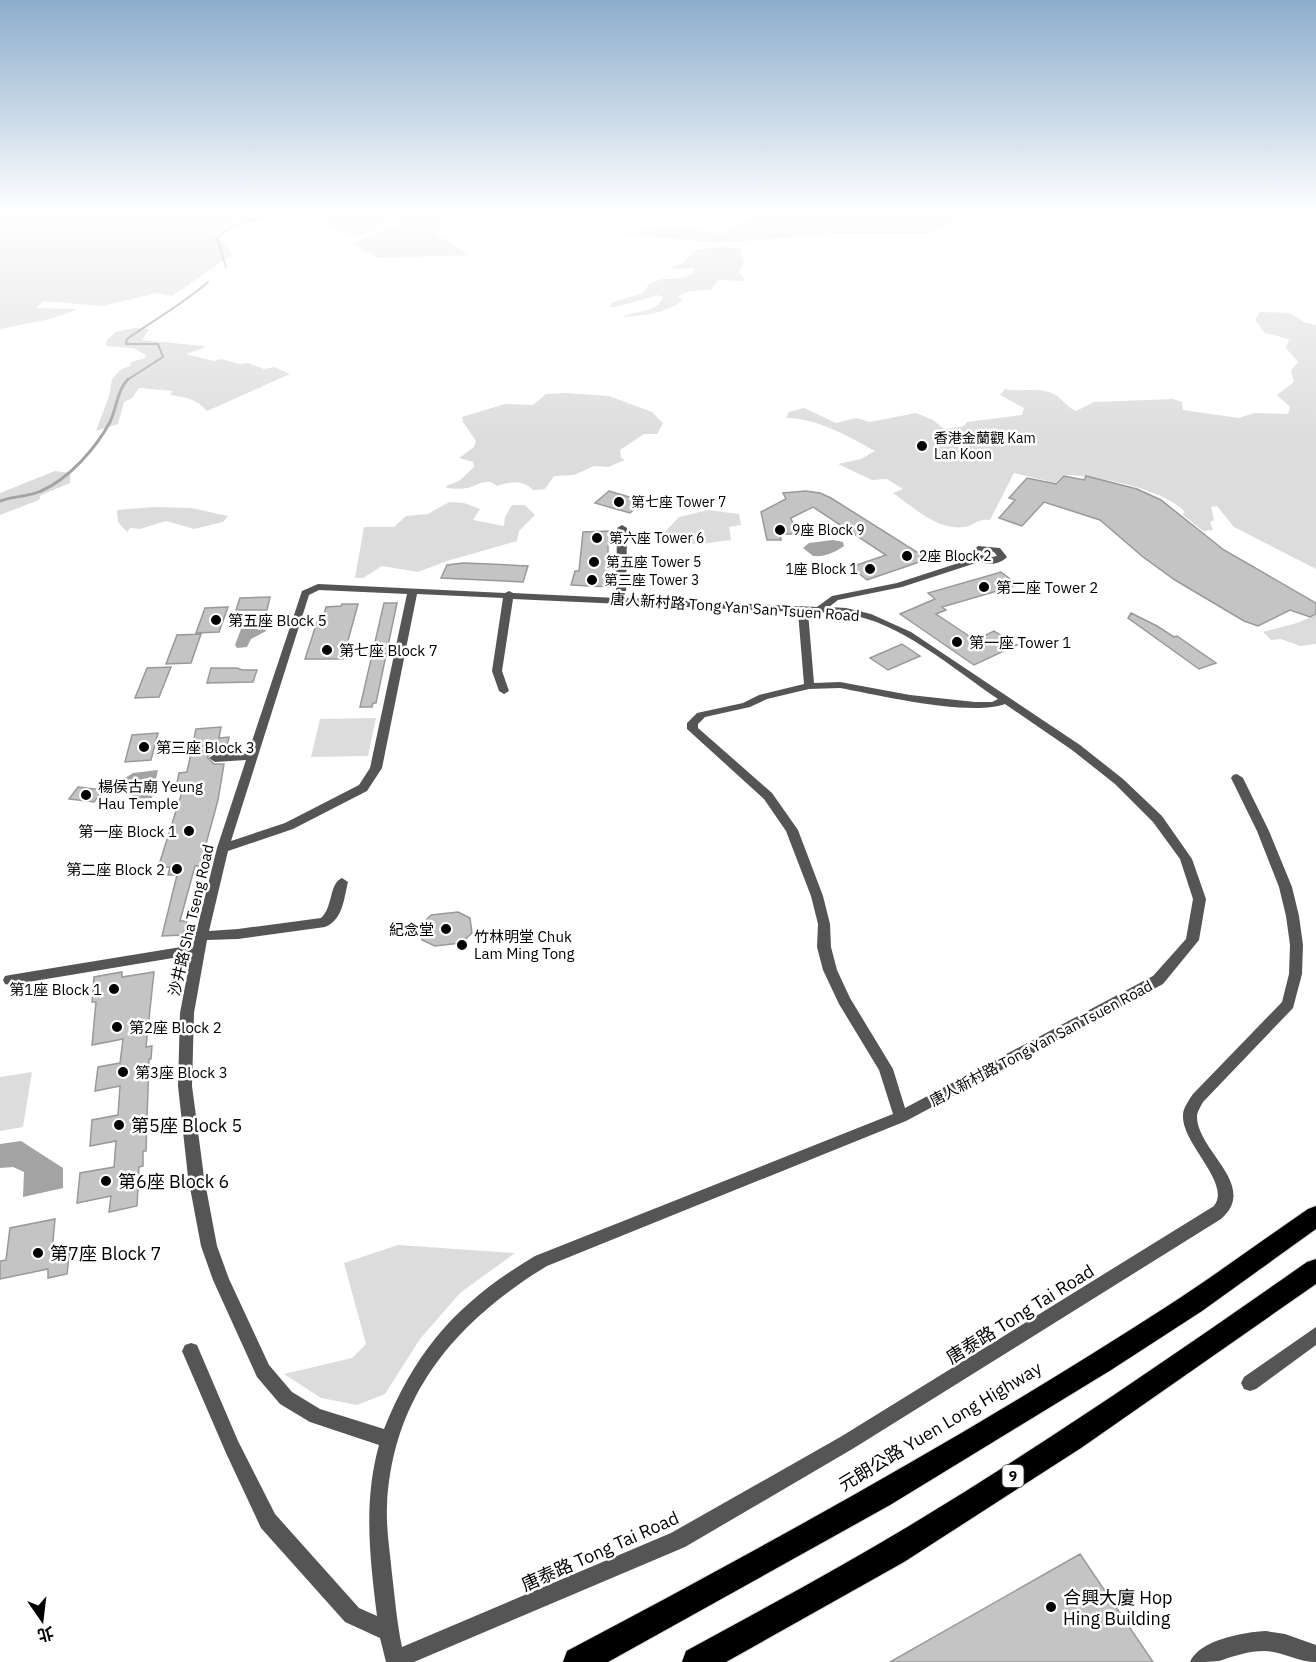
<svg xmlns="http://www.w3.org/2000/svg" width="1316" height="1662" font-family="'IBM Plex Sans','Noto Sans TC',sans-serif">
	<rect width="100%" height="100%" fill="#fff"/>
	<path fill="#dcdcdc" d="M17,211h269l9,6 -63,5 -19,10 20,22 -61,42 -15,-3 -55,13 -58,-5 -8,7 43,1 -29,10 -50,10v-114z
		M335,211h33l23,7c-31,19 -33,24 -66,5z
		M391,211h67l-24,22 35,22 -92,3 -25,-14 49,-21z
		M755,211h210l-4,8 -33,15h-97l-84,7 -42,1 -83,-9 62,-7 38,8 30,-16z
		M719,247l21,1 4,15 -5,9 6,9 -27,-1 -7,10 -20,1 -14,5 6,4c-17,13 -38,16 -61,17 11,-6 36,-4 41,-20l-5,-2 -42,12h-6l1,-4 32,-10 6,-9 13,-5 23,-1 12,-9c-10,-3 -18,3 -27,-1l12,-4 14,-14z
		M1260,312l30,1 14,9 12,3v244l-82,-42 -17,-21 -6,1 3,13 -4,2 3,8 -10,1 -21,-17 3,-2c-20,-23 -91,-37 -121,-37l-9,8 -41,-10 -24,47c-13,-2 -14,5 -26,7 -26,4 -51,-20 -71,-34l10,-4 -16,-10 -15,1 -34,-16 23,-5 14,-8c-29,-16 -56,-32 -89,-33l3,-6 15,-4 32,15 20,-5 14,4 46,-9 17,7 11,9 20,-3 3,-4 55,-7 2,-7 -24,-13 5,-6c15,3 31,-1 44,3 12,3 15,14 27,19l18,-9 79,-3 9,3 1,8 56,8 15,-5 34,1 2,-7 -13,-12 17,-13 -3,-11 7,-9 -12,-14 3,-9 -24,-6 -10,-13z
		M135,328l14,1 -7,11 62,6v2l-18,6 28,7 7,-2 19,5 8,-1 16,6 10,-2 16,7 -83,37c-10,-12 -22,-14 -37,-16l3,-4 -34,-3 -7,10 -8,4 -6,22 -22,7 13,-35 3,-17 8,-9 10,-4 1,-4 14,-4 1,-3 -13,-7 -27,-2v-5l9,-9z
		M565,393l44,3 43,16 11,11 -6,11h-13l-24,16 1,8 4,2 -17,7 -14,-1 -20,9 -20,1 -9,13 -12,1c-12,-11 -21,-8 -36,-4 -10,-9 -18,-1 -29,2 -7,1 -14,1 -21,0l-1,-2 13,-5 15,-14 -1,-5 -14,-4 15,-11 2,-6 -13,-19 -1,-5 43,-13 28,1 13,-11z
		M55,471l15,2v10l-29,12 -2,5 -39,15v-22z
		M449,502l15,1 16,6 -7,11 31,6 1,-9 7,-12h13l10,10 -16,16 -2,10 -70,20 -29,11 -36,-6 -19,12h-8l9,-51h30l12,-11 22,-2z
		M154,507l37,1 37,8 -5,6 -29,7 -28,-8 -26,8 -10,-1 -3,4 -9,-10 -1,-12z
		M708,510l31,4 2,11 -12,2 2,13c-26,3 -44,9 -68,-6l16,-17z
		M1316,615v29l-16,2 -19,-7 -10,1 -8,-8 34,-9z
		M376,718l-8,38 -57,1 9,-38z
		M32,1072l-9,55 -23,4v-54z
		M398,1245l117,8 -55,40 -40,46 -35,55 -28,11 -36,-7 -37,-24 68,-16 14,-14 -22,-81z"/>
	<path fill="#a3a3a3" d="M833,540l10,2 1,4c-9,6 -17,11 -31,10l-10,-8 6,-5z
		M250,623l13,1 3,7 -15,8 -4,8 -10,1 -2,-3 6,-16z
		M158,770l-6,28 -20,1 1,-11 -9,-4 1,-6 8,-5z
		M21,1141l42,27v20l-40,9 1,-25 -11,-5 -13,1v-24z"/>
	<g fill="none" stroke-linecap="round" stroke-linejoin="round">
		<path stroke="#a3a3a3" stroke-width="2" d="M226,267l-9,-29c14,-14 30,-18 49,-20l-4,-7
			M127,380l36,-23 -5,-13h-32l1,-5c27,-19 56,-35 81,-57"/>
		<path stroke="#a3a3a3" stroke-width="3" d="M0,501c13,-5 28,-4 41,-10 28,-12 55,-43 69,-69 7,-15 7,-31 18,-43"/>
	</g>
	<path fill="#c4c4c4" stroke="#999" stroke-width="1.5" d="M1064,476l20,4 2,-4 51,13 24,11 63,50 92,53v11l-6,3 -20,-7 -32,16 -14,-5 -69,-41 -32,-23 -43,-37 -56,-18 -22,24 -23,-8 16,-18 -6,-2 18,-20 29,6z
		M609,491l34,10 -13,12 -35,-10z
		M806,491l14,2 11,5 97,61 -61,21 -16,-13 35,-12 -73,-48 -22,11 5,16h-16l1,6h-14l-6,-28 25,-13 -3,-6z
		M611,531v13h-3v32h5l-2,11 -40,-2 4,-14h4l4,-39z
		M463,563l27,1 38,2 -5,16 -82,-4 6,-13z
		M1001,572l17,13 -76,22 4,3 -10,4 39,26 19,-9 23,14 -43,20 -74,-51 35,-15 -7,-6z
		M270,597l-3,13h-31l4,-12z
		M384,603h13l-21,100h-3l-1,4h-12z
		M342,604h16l-15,55h-38l12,-37h5l4,-15 15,-1z
		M228,607l-9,25 -23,1 9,-25z
		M1131,613l26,13 17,11 3,-1 39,27 -17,6 -71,-51z
		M201,634l-10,29 -25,1 11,-29z
		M902,644l18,12 -32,14 -18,-12z
		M171,667l-12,30 -24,1 12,-30z
		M211,668h26l5,2h15l-4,12 -46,1z
		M221,727l-2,11 10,-1 -3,14 -11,1 -8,5 7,7h10l-6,36 -18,66h-5l-15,55h7l-4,14 -21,1 15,-61h-9l2,-8 -12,1 24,-76 -7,1 4,-20 8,-1 9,-43z
		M158,733l-7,27 -26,2 7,-27z
		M78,787l25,3 -9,12 -25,-3z
		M458,912l12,6 2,15 -11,10 -26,3 -13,-6 -1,-15 10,-10z
		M122,972v5l32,-5 -8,75 6,-1 -1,13h-2l-3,92h-3v15l-4,1 -2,39 -28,6 2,-16 -34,7 3,-30 34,-6 2,-26 -26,5 2,-26 26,-5 2,-29 -25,5 3,-24 22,-4 3,-24 -31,6 4,-43h-4l2,-25z
		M55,1219l-3,32 18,-3 -3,26 -19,4v-9l-48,10v-18l6,-1 4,-32z
		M1080,1554l73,108h-263z"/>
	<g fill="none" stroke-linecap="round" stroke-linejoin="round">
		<defs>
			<path id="highway" d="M1316,1206v23l-114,82 -91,59 -221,135 -282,157h-45l4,-11c204,-108 406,-219 599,-344 48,-31 94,-65 142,-98z
				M1316,1259v25l-235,164 -177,114 -178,100h-44l4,-11c75,-41 150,-81 223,-125 136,-82 268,-173 398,-264z"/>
		</defs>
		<use href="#highway" stroke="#dbdbdb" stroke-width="2"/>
		<path fill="#555" fill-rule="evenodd" d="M622,525l5,3 -1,70 191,9 15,-11 65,-13 77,-25 -4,-5 8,-7 22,2 7,9c-8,8 -18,8 -28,5l-77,25 -64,13 -9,7 17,1 25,6 40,18 169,113 43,34 39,37 30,43 14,40 -7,41 -36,44 -257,137 -359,145c-91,55 -155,130 -160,240 -1,23 3,46 5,68 3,25 5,49 10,73l269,-114 171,-97 372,-230c18,-23 -33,-63 -31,-91 0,-7 6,-15 10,-21l89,-92 7,-28 1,-29 -4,-29 -7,-29 -22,-56 -26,-53 2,-3 4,-1 6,4 26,53 23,56 7,29 4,29 -1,29 -9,34 -90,94c-2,4 -5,8 -6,13 -2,35 63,70 24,104l-367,229 -169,99 -271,115h-28l-6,-24 -35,-16 -84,-94 -35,-75 -44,-102 3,-6 6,-2 6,2 41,96 37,73 84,94 18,8c-7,-57 -14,-114 2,-171l-69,-23 -30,-18 -23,-27 -44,-97 -12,-34 -13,-69 -10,-91 2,-73 11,-58 -181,30 -5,-1 -2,-4 2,-4 5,-1 183,-30 24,-97 29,-88 -31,2 -6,-4 6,-4 33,-1 54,-162 16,-7 187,9 4,-2 4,2 103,5 1,-70zM983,551l11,1 3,4 -10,2 -7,-4zM319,590l88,4 -37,174 -11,17 -74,38 -54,18 78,-246zM417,594l86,4 -11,73 7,20 5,3 5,-3 -7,-20 11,-72 285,13 6,72 -45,11 -16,8 -46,10 -10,10v6l77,70 22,32 25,65 7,28 -1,23 6,23 16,34 40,66 14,44 -358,142c-75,45 -118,91 -151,173l-64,-20 -28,-17 -23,-27 -40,-86 -12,-33 -13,-69 -12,-91 2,-73 13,-73 31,-1 87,-12c18,-7 19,-29 23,-45l-6,-4c-13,5 -9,30 -21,40l-83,11 -29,2 19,-80 65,-22 74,-38 15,-23zM808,612c12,1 25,0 37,2 55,7 108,55 153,85l-6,3h-17l-65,-7 -70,-13 -26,1zM840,688c38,7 131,29 165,16l67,46 43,34 38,38 27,37 13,40 -7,40 -33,37 -248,132 -12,-39 -43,-71 -13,-28 -6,-23 -1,-23 -7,-28 -25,-66 -26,-37 -74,-65v-4l7,-7 45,-10 17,-8 42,-10z
			M1316,1327v18l-60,44 -6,2 -6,-2 -3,-6 3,-6z
			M1266,1631l19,3 31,11v17c-18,0 -33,-10 -51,-11 -17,0 -31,5 -46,10 -8,1 -20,1 -29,1 9,-22 54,-30 76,-31z"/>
		<use href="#highway" fill="#000" fill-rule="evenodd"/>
	</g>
	<linearGradient id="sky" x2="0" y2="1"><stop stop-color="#8cadcc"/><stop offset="0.48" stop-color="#fff"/><stop offset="1" stop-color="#fff" stop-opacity="0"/></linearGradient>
	<rect width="1316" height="444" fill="url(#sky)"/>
	<g fill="#000" stroke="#fff" stroke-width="2">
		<circle cx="922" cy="446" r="6"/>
		<circle cx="619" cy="502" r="6"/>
		<circle cx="780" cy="530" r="6"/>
		<circle cx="597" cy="538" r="6"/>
		<circle cx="907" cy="556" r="6"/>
		<circle cx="594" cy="562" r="6"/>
		<circle cx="870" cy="569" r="6"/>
		<circle cx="592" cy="580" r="6"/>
		<circle cx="984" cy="587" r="6"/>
		<circle cx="216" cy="620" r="6"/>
		<circle cx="957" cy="642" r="6"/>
		<circle cx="327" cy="650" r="6"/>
		<circle cx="144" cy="747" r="6"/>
		<circle cx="86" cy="795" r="6"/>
		<circle cx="189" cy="831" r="6"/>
		<circle cx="177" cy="869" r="6"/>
		<circle cx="446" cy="929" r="6"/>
		<circle cx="462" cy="945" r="6"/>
		<circle cx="114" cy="989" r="6"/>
		<circle cx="117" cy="1027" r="6"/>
		<circle cx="123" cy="1072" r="6"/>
		<circle cx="119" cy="1125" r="6"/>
		<circle cx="106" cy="1181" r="6"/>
		<circle cx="38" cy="1253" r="6"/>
		<circle cx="1051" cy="1607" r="6"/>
	</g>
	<g text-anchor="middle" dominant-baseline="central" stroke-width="5" stroke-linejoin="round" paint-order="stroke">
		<g font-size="14" fill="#000" stroke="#fff" text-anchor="start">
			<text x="934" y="438">香港金蘭觀 Kam<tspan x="934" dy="16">Lan Koon</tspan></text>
			<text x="631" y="502">第七座 Tower 7</text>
			<text x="792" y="530">9座 Block 9</text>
			<text x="609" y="538">第六座 Tower 6</text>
			<text x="919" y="556">2座 Block 2</text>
			<text x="606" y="562">第五座 Tower 5</text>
			<text x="858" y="569" text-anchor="end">1座 Block 1</text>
			<text x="604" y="580">第三座 Tower 3</text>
		</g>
		<rect fill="#fff" stroke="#4c4c4c" stroke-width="1.5" x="1002.5" y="1465" width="21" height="22" rx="4.5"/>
		<g font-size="14" font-weight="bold" fill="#000">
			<text x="1013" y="1476">9</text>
		</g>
		<g font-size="15" fill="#000" stroke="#fff" text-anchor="start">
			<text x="996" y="587">第二座 Tower 2</text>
			<text x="228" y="620">第五座 Block 5</text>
			<text x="969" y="642">第一座 Tower 1</text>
			<text x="339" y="650">第七座 Block 7</text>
			<text x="156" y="747">第三座 Block 3</text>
			<text x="98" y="786">楊侯古廟 Yeung<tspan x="98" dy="17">Hau Temple</tspan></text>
			<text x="177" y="831" text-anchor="end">第一座 Block 1</text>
			<text x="165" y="869" text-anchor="end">第二座 Block 2</text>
			<text x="434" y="929" text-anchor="end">紀念堂</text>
			<text x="474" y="936">竹林明堂 Chuk<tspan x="474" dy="17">Lam Ming Tong</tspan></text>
			<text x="102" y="989" text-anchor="end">第1座 Block 1</text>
			<text x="129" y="1027">第2座 Block 2</text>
			<text x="135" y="1072">第3座 Block 3</text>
		</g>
		<g font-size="15" fill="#000" stroke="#fff">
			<text transform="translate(735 607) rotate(4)">唐人新村路 Tong Yan San Tsuen Road</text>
			<text transform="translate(191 920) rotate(-77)">沙井路 Sha Tseng Road</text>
			<text transform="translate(1041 1043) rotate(-28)">唐人新村路 Tong Yan San Tsuen Road</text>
		</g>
		<g font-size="18" fill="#000" stroke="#fff" text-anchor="start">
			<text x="131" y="1125">第5座 Block 5</text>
			<text x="118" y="1181">第6座 Block 6</text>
			<text x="50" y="1253">第7座 Block 7</text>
			<text x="1063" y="1597">合興大廈 Hop<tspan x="1063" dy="21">Hing Building</tspan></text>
		</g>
		<g font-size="18" fill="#000" stroke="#fff">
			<text transform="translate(1020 1314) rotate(-32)">唐泰路 Tong Tai Road</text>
			<text transform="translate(940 1426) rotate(-31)">元朗公路 Yuen Long Highway</text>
			<text transform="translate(600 1551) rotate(-24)">唐泰路 Tong Tai Road</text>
		</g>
	</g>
	<g transform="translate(42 1620) rotate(166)" stroke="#ffffff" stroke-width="4.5" paint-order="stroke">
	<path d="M0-4.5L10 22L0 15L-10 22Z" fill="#000000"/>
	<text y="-9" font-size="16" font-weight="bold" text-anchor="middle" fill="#000000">北</text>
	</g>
</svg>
